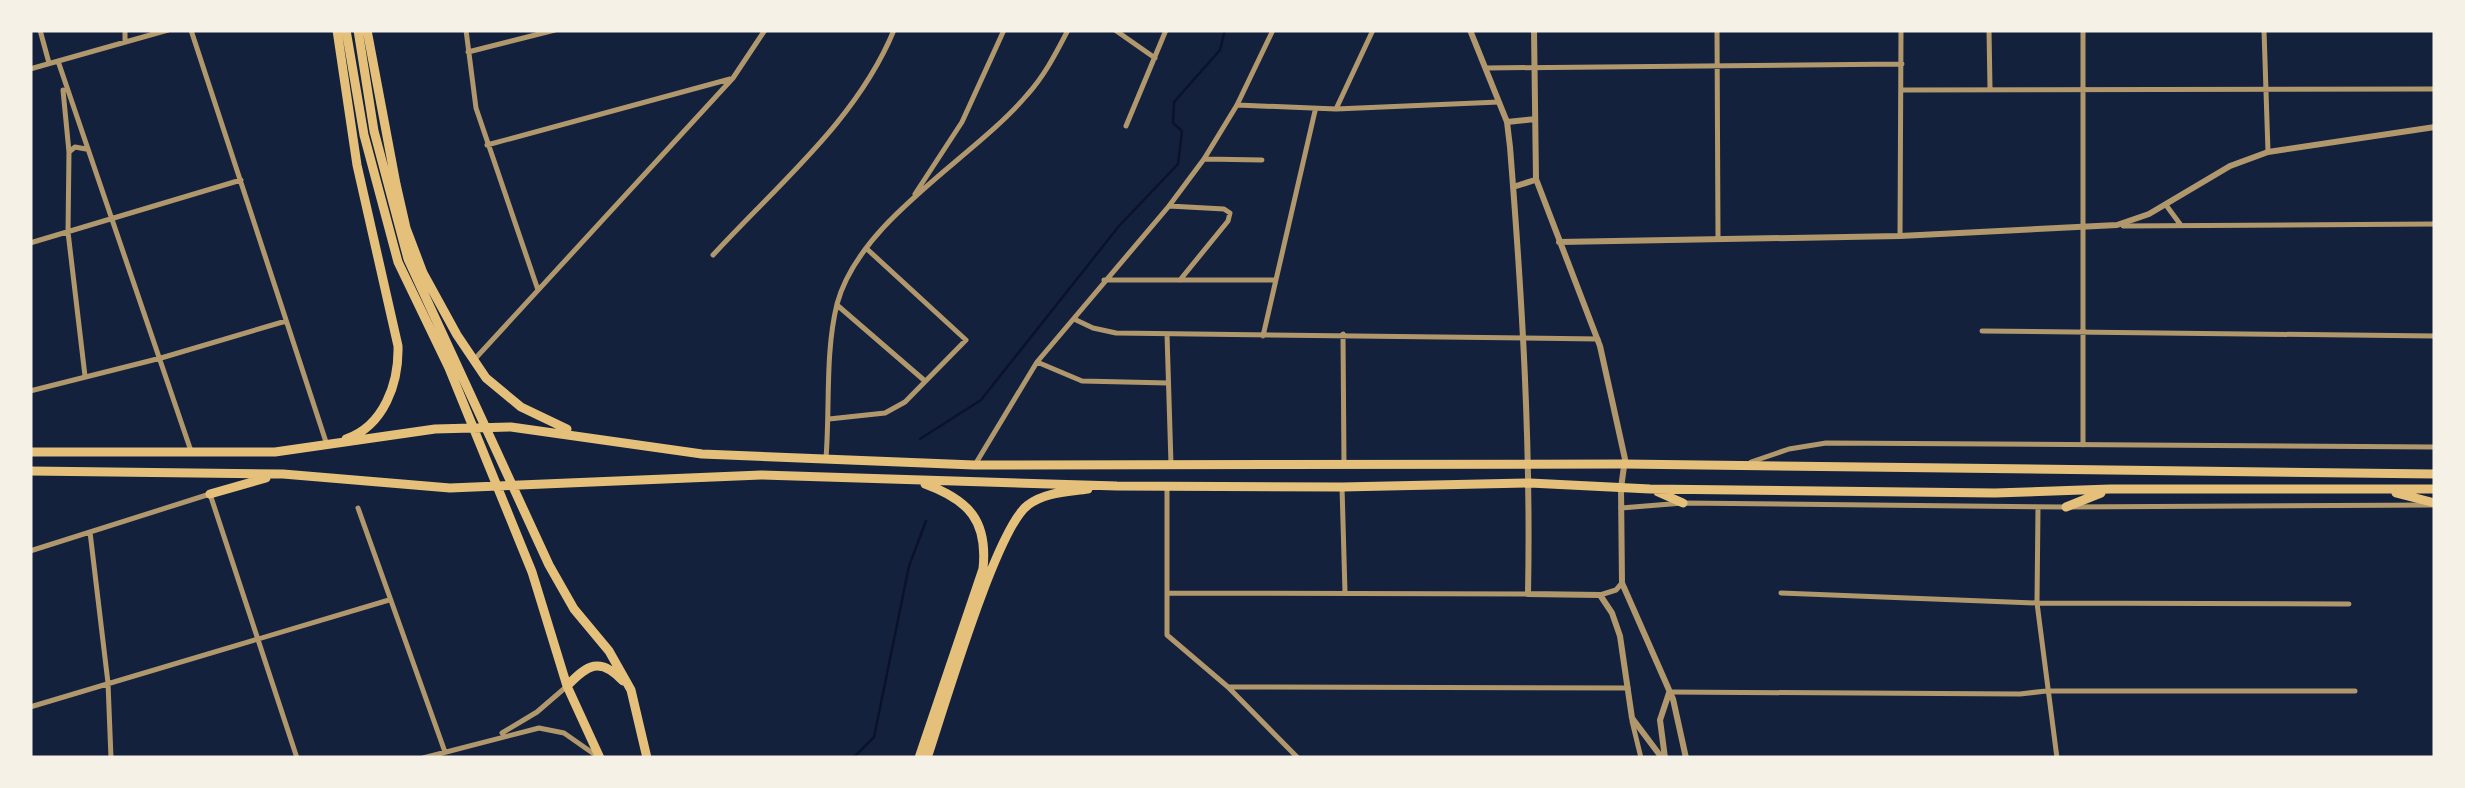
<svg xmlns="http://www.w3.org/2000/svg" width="2465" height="788" font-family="Bitter,serif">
	<rect width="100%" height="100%" fill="#14213d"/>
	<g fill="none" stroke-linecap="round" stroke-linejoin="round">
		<path stroke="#0b132b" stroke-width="2.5" d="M920,439l61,-39 138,-174 59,-62 4,-33 -9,-8 1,-21 46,-52 5,-20
			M853,758l21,-21 35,-171 17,-45"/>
		<path stroke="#b1986c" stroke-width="5" d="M40,30l9,33
			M125,30v12
			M191,30l136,415
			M466,30l10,78 62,182
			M1115,30l40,28
			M1717,30l1,208
			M1989,30l1,58
			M2264,30l4,122
			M468,52l87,-22
			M58,61l133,390
			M1486,68l416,-4
			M30,69l138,-39
			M63,90l6,62 -1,80 17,144
			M1902,90l533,-1
			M1237,105l99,4 163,-7
			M1336,109l37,-79
			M1126,126l40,-96
			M487,145l243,-66
			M69,152l6,-5 11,2
			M1204,159l58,1
			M915,194l47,-72 42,-92
			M2166,205l14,19
			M1169,206l55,3 6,4 -2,8 -48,59
			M2123,226l312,-2
			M1900,236l1,-206
			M30,243l211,-63
			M713,255c65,-71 144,-135 181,-225
			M1104,280h171
			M837,305l88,76
			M1074,319l19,9 23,5 482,6
			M1982,331l453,5
			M1167,334l4,130
			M1343,334l1,131
			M1263,336l52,-225
			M473,361l260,-283 32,-48
			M1037,362l45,19 86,2
			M30,391l131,-33 125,-37
			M829,419l56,-6 20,-11 61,-62 -99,-91
			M2083,445v-415
			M826,458c4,-51 -1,-105 11,-154 23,-85 136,-145 190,-209 18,-20 29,-42 41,-65
			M1751,462l38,-13 37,-6 609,4
			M976,463l61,-101 132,-156 35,-47 33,-54 36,-75
			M1342,487l3,105
			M1167,488v147l61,52 70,71
			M2038,507l-1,96 20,155
			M358,508l87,244
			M1621,508l62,-5 383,4 367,-2
			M90,532l18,151 3,75
			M30,551l180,-57 87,264
			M1167,593l361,1
			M1781,593l256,10 312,1
			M1600,595l16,-5 6,-7
			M1228,687l400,1
			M1669,692l351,2 26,-3h309
			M30,707l359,-107
			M1632,721l9,37
			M502,733l35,-21 29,-25
			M423,758l116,-30 25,5 30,21"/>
		<path stroke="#b1986c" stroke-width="6" d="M1470,30l37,92 3,25c12,150 21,297 18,447l72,1 12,18 8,23 12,82 30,40
			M1534,30l2,149 64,167 25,113 -4,29 1,95 51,116 13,59
			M1507,122l28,-3
			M1513,187l22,-7
			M1559,242l341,-6 217,-11 32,-11 81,-48 38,-14 167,-25
			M1665,758l-5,-38 9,-27"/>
		<path stroke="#e5c07b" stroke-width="9" d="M337,30l20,135 41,181c1,37 -14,80 -52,93
			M346,30l18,105 34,127 51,106 83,204 35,114 33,72
			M358,30l16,101 34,128 141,306 25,44 35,42 22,39 16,68
			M367,30l29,154 10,44 17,45 34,62 29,43 35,29 46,22
			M30,452h245l160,-23 76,-2 191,27 272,11 650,-1 811,10
			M30,471l253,3 167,14 311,-13 356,11 225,1 188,-4 120,6 345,4 115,-4h325
			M1658,492l25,11
			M2396,493l39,10
			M210,494l56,-16
			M2066,507l35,-14
			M567,686c20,-21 33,-30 56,-5
			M919,758l64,-189c5,-48 -14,-69 -58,-85
			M927,758c16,-47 69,-230 101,-253 17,-13 40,-13 60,-16"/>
	</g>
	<rect width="2465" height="788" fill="none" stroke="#f6f1e7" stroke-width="65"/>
</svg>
